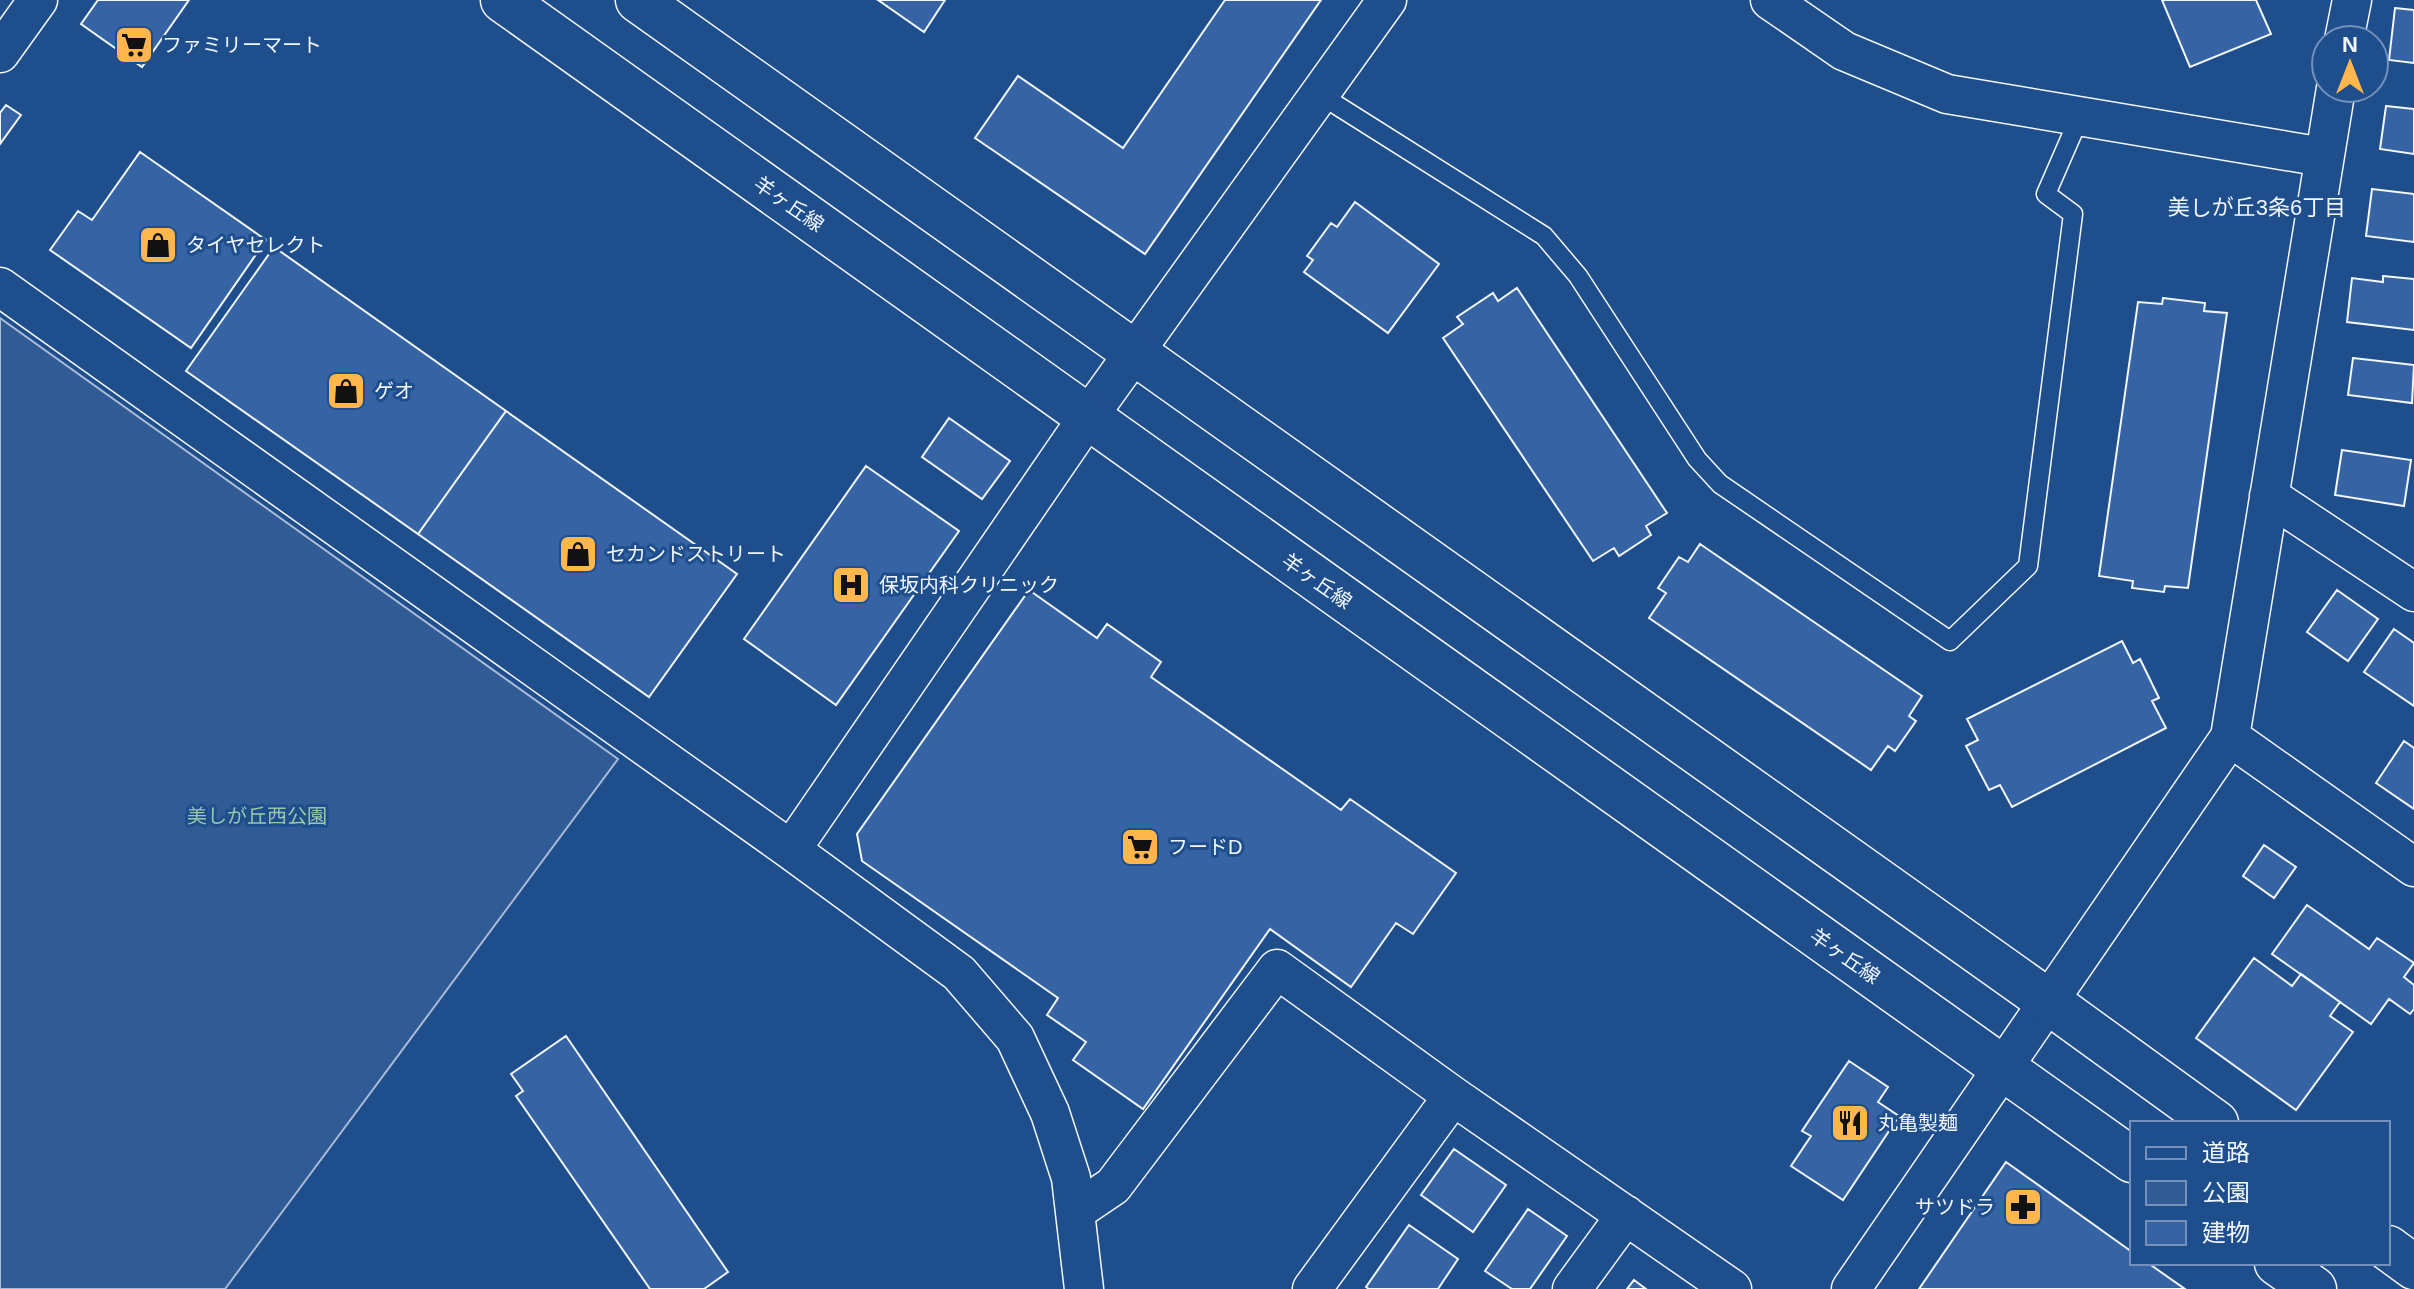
<svg xmlns="http://www.w3.org/2000/svg" width="2414" height="1289" font-family="Arial,'Noto Sans JP',sans-serif">
	<rect width="100%" height="100%" fill="#1f4e8c"/>
	<path fill="#305b95" stroke="#a8bbd7" stroke-width="2" d="M0,318l618,441 -393,530h-225z"/>
	<path fill="#3563a3" stroke="#f2f6ff" stroke-width="2" d="M98,0h91l-47,67 -61,-43z
		M878,0h67l-21,32z
		M1225,0h96l-176,254 -170,-116 43,-62 105,72z
		M2162,0h94l15,34 -81,33z
		M2395,8l19,2v53l-25,-3z
		M6,105l15,10 -21,29v-31z
		M2386,106l28,3v45l-34,-5z
		M140,152l126,88 -75,108 -141,-98 28,-39 14,9z
		M2372,189l42,5v48l-48,-6z
		M1355,202l84,62 -51,69 -84,-61 9,-12 -6,-4 24,-33 6,4z
		M274,247l232,164 -88,123 -232,-163z
		M2383,276l31,3v51l-67,-8 5,-44 31,4z
		M1517,288l150,225 -21,13 5,9 -32,21 -5,-8 -21,13 -150,-223 20,-14 -6,-7 36,-24 5,8z
		M2163,298l42,5 -1,8 23,2 -39,275 -23,-2 -1,6 -32,-4 1,-7 -34,-5 39,-274 24,2z
		M2353,358l61,7 -2,38 -64,-8z
		M506,411l231,163 -88,123 -231,-163z
		M949,418l61,43 -28,38 -60,-42z
		M2342,450l69,10 -7,46 -69,-11z
		M866,466l93,65 -123,174 -92,-66z
		M1700,544l222,152 -13,20 7,5 -21,30 -7,-5 -17,24 -222,-152 17,-25 -8,-5 21,-31 9,5z
		M1029,590l68,48 10,-14 54,38 -10,15 190,133 9,-11 106,74 -43,61 -17,-11 -45,64 -81,-58 -127,180 -70,-49 13,-18 -39,-27 11,-17 -196,-137 -5,-27z
		M2337,590l41,29 -30,42 -41,-29z
		M2394,629l20,14v63l-50,-34z
		M2122,641l11,22 7,-4 19,39 -7,3 14,27 -154,79 -12,-22 -11,5 -23,-44 12,-6 -11,-21z
		M2404,741l10,7v61l-38,-26z
		M2264,845l32,22 -22,31 -31,-22z
		M2307,905l62,44 8,-11 37,25 -10,14 10,8v24l-4,5 -21,-15 -18,25 -99,-70z
		M2254,958l38,28 9,-12 39,28 -10,14 23,16 -57,78 -100,-72z
		M566,1036l162,236 -24,17h-54l-134,-193 7,-5 -12,-17z
		M1849,1061l39,26 -10,15 21,14 -56,84 -52,-34 20,-30 -9,-5z
		M1454,1149l52,36 -33,47 -52,-37z
		M2006,1162l126,90v11h16l37,26h-266z
		M1528,1209l39,27 -37,53h-18l-27,-18z
		M1409,1225l49,34 -20,30h-69l-3,-2z
		M1634,1280l12,9h-19z"/>
	<g fill="none" stroke-linecap="round" stroke-linejoin="round">
		<defs>
			<path id="lane" d="M1319,94l225,142 34,40 119,183 23,25 230,157 78,-75 45,-352 -27,-20 34,-78"/>
			<path id="street" d="M1770,0l74,51 103,43 376,63
				M2344,40l8,-40
				M0,53l38,-53
				M0,287l791,563 168,123 56,65 35,75 21,65 13,111
				M2269,496l145,96
				M2230,737l184,130
				M791,850l297,-433 299,-417
				M1076,1211l37,-25 164,-217 176,127 279,193
				M1312,1289l141,-193
				M1572,1289l54,-74
				M1851,1289l379,-552 106,-649"/>
			<path id="primary" d="M503,0l1629,1160
				M638,0l1411,1002 167,121
				M2388,1248l26,19
				M2277,1263l37,26"/>
		</defs>
		<use href="#lane" stroke="#f2f6ff" stroke-width="21"/>
		<use href="#street" stroke="#f2f6ff" stroke-width="41"/>
		<use href="#primary" stroke="#f2f6ff" stroke-width="47"/>
		<use href="#lane" stroke="#1f4e8c" stroke-width="18"/>
		<use href="#street" stroke="#1f4e8c" stroke-width="38"/>
		<use href="#primary" stroke="#1f4e8c" stroke-width="44"/>
	</g>
	<defs>
		<symbol id="supermarket-square" viewBox="-11 -11 22 22"><rect x="-9" y="-9" width="18" height="18" rx="4" fill="#ffb74d" stroke="#1f4e8c"/><path d="M-6-5.5h2.5l.6 2H6L4.5 2H-2.5L-4.4-4H-6ZM-1.5 3.2a1.3 1.3 0 1 0 .1 0ZM3 3.2a1.3 1.3 0 1 0 .1 0Z" fill="#111"/></symbol>
		<symbol id="shop-square" viewBox="-11 -11 22 22"><rect x="-9" y="-9" width="18" height="18" rx="4" fill="#ffb74d" stroke="#1f4e8c"/><path d="M-5-2.5h2.3a2.7 3.5 0 0 1 5.4 0H5L5.5 6h-11ZM-1.5-2.5h3a1.5 2.3 0 0 0-3 0Z" fill="#111"/></symbol>
		<symbol id="hospital-square" viewBox="-11 -11 22 22"><rect x="-9" y="-9" width="18" height="18" rx="4" fill="#ffb74d" stroke="#1f4e8c"/><path d="M-5-5h3v3.5h4V-5h3V5h-3V1.5h-4V5h-3Z" fill="#111"/></symbol>
		<symbol id="restaurant-square" viewBox="-11 -11 22 22"><rect x="-9" y="-9" width="18" height="18" rx="4" fill="#ffb74d" stroke="#1f4e8c"/><path d="M-5-6h1v4h1v-4h1v4h1v-4h1v5L-1.5 .5V6h-2V.5L-5-1ZM5-6V6H3V1.5H1.5Q1.5-4 5-6Z" fill="#111"/></symbol>
		<symbol id="pharmacy-square" viewBox="-11 -11 22 22"><rect x="-9" y="-9" width="18" height="18" rx="4" fill="#ffb74d" stroke="#1f4e8c"/><path d="M-2-6h4v4h4v4h-4v4h-4v-4h-4v-4h4Z" fill="#111"/></symbol>
	</defs>
	<g fill-rule="evenodd">
		<use href="#supermarket-square" x="112" y="23" width="44" height="44"/>
		<use href="#shop-square" x="136" y="223" width="44" height="44"/>
		<use href="#shop-square" x="324" y="369" width="44" height="44"/>
		<use href="#shop-square" x="556" y="532" width="44" height="44"/>
		<use href="#hospital-square" x="829" y="563" width="44" height="44"/>
		<use href="#supermarket-square" x="1118" y="825" width="44" height="44"/>
		<use href="#restaurant-square" x="1828" y="1101" width="44" height="44"/>
		<use href="#pharmacy-square" x="2001" y="1185" width="44" height="44"/>
	</g>
	<g text-anchor="middle" dominant-baseline="central" stroke-width="6" stroke-linejoin="round" paint-order="stroke">
		<g font-size="20" fill="#f2f6ff" stroke="#1f4e8c" text-anchor="start">
			<text x="162" y="45">ファミリーマート</text>
			<text x="186" y="245">タイヤセレクト</text>
			<text x="374" y="391">ゲオ</text>
			<text x="606" y="554">セカンドストリート</text>
			<text x="879" y="585">保坂内科クリニック</text>
			<text x="1168" y="847">フードD</text>
			<text x="1878" y="1123">丸亀製麺</text>
			<text x="1995" y="1207" text-anchor="end">サツドラ</text>
		</g>
		<g font-size="20" fill="#f2f6ff" stroke="#1f4e8c">
			<text transform="translate(789 204) rotate(35)">羊ヶ丘線</text>
			<text transform="translate(1317 581) rotate(35)">羊ヶ丘線</text>
			<text transform="translate(1845 956) rotate(35)">羊ヶ丘線</text>
		</g>
		<g font-size="20" fill="#97c8a6" stroke="#1f4e8c">
			<text x="257" y="816">美しが丘西公園</text>
		</g>
		<g font-size="22" fill="#f2f6ff" stroke="#1f4e8c">
			<text x="2257" y="207">美しが丘3条6丁目</text>
		</g>
	</g>
	<rect x="2130" y="1121" width="260" height="144" fill="#1f4e8c" stroke="#7391ba" stroke-width="2"/>
	<rect x="2146" y="1147" width="40" height="12" fill="#1f4e8c" stroke="#7391ba" stroke-width="2"/>
	<text x="2202" y="1161" font-size="24" fill="#f2f6ff">道路</text>
	<rect x="2146" y="1181" width="40" height="24" fill="#305b95" stroke="#7391ba" stroke-width="2"/>
	<text x="2202" y="1201" font-size="24" fill="#f2f6ff">公園</text>
	<rect x="2146" y="1221" width="40" height="24" fill="#3563a3" stroke="#7391ba" stroke-width="2"/>
	<text x="2202" y="1241" font-size="24" fill="#f2f6ff">建物</text>
	<g transform="translate(2350 64)"><circle r="38" fill="#1f4e8c" stroke="#7391ba" stroke-width="2"/>
	<path d="M0-6L14 30L0 20L-14 30Z" fill="#ffb74d"/>
	<text y="-12" font-size="22" font-weight="bold" text-anchor="middle" fill="#f2f6ff">N</text>
	</g>
</svg>
